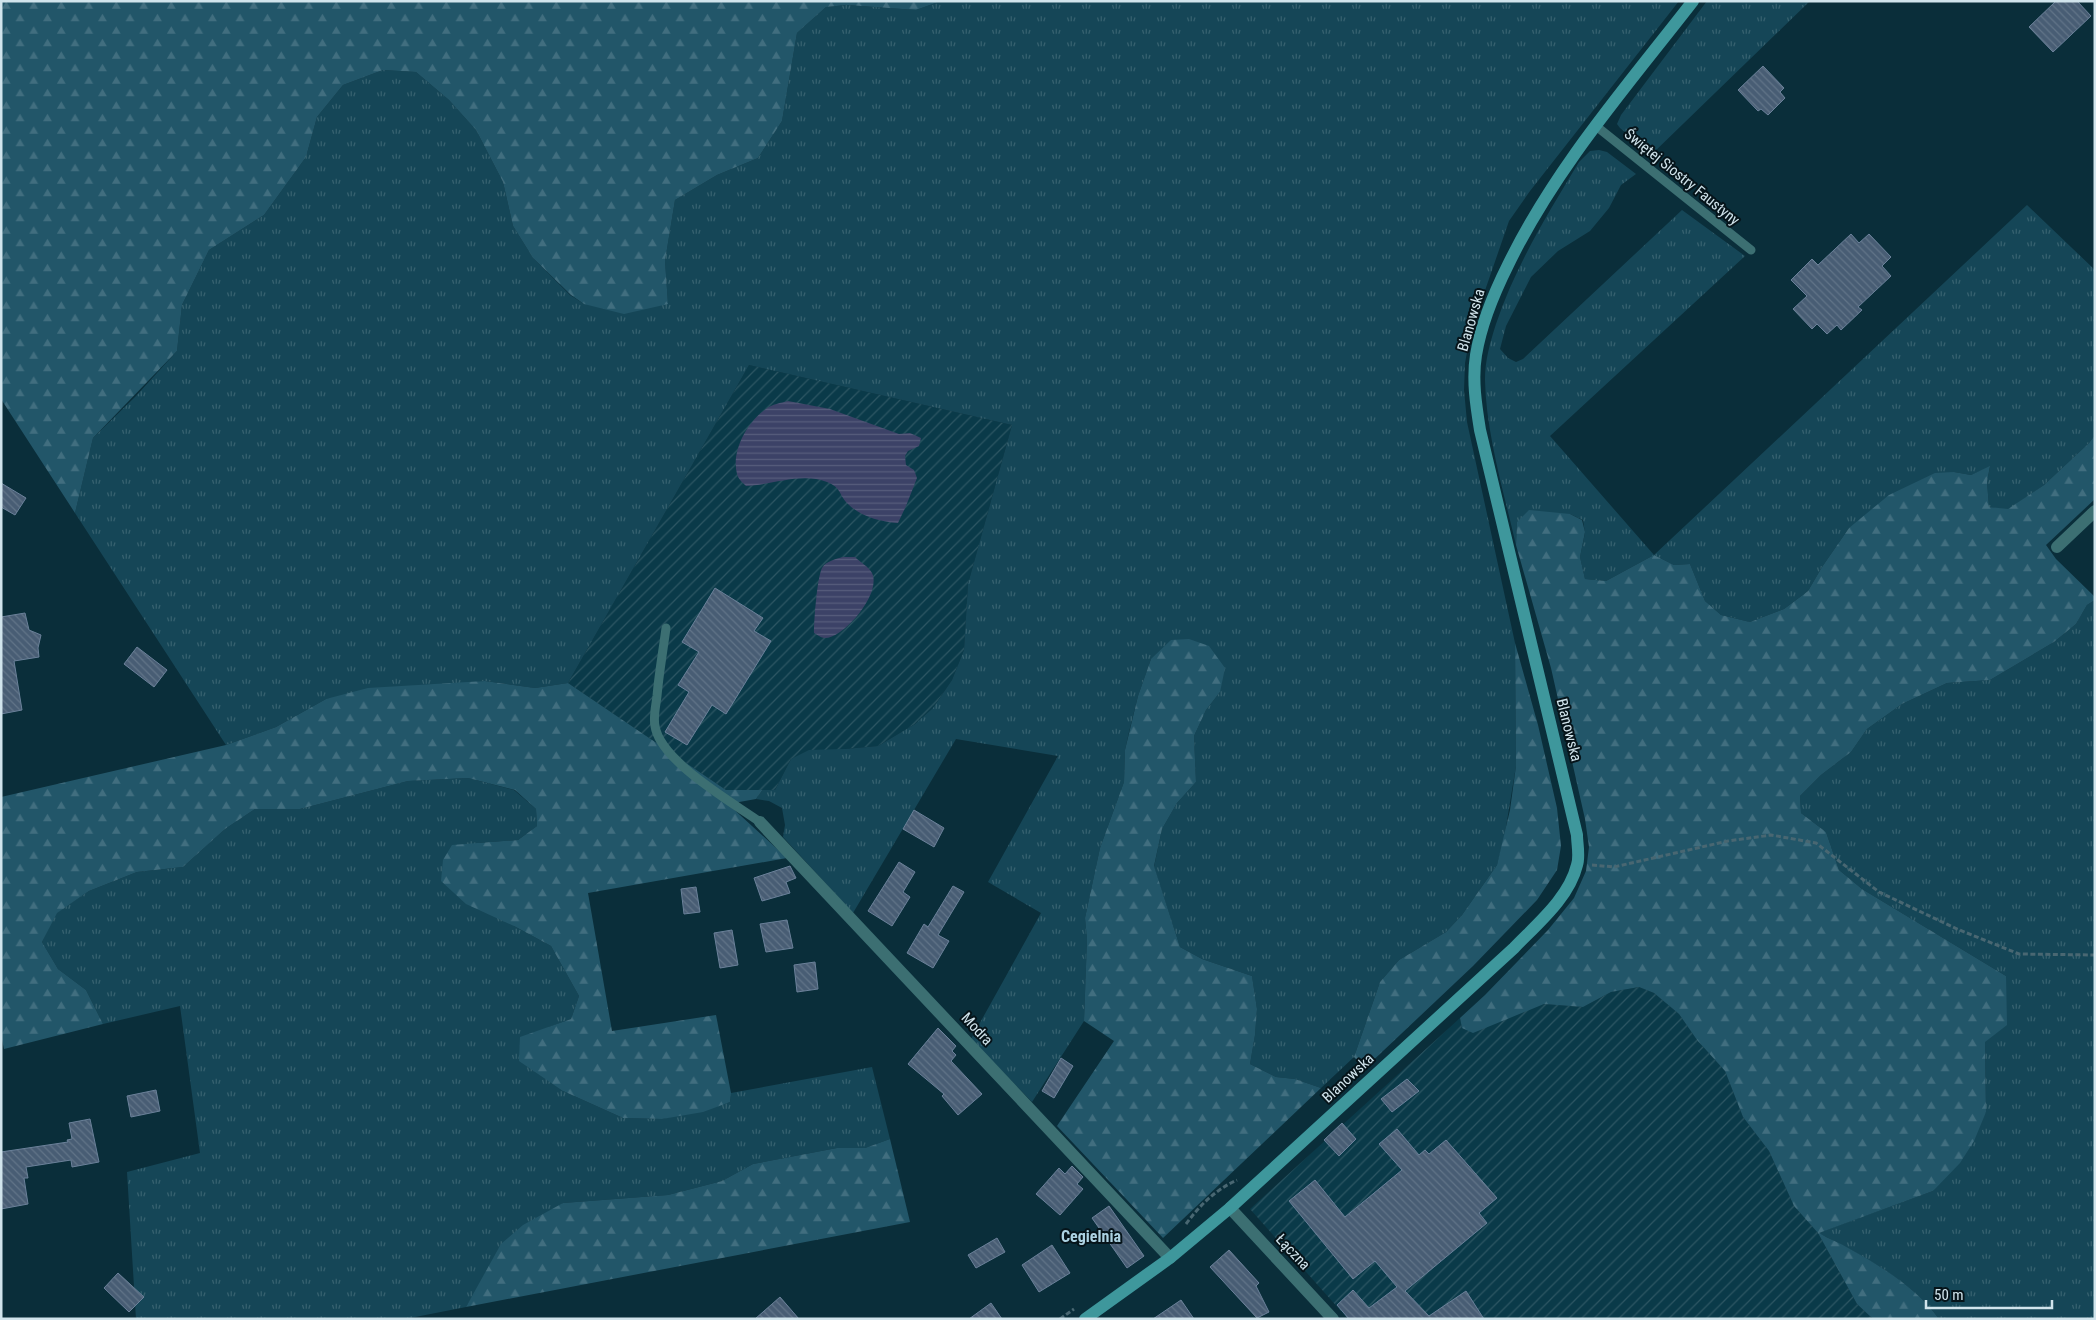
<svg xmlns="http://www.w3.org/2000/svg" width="2096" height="1320" font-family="'Roboto Condensed',sans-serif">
	<defs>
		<pattern id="industrial-furrows" width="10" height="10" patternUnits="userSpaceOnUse" patternTransform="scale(1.25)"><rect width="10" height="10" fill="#0a3a49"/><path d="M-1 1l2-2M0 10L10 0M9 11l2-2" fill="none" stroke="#2d5663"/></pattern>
		<pattern id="grass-tufts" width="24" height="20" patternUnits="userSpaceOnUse" patternTransform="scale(1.25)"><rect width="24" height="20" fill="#154657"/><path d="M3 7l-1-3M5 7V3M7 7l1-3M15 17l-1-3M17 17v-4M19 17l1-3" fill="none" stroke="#36616f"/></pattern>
		<pattern id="forest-firs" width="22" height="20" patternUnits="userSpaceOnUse" patternTransform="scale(1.25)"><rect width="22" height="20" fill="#225669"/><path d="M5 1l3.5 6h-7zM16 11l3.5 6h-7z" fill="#416e7f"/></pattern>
		<pattern id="water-rules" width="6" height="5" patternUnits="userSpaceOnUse" patternTransform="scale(1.25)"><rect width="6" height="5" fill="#3c4267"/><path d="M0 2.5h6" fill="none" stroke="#575d7d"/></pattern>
		<pattern id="building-back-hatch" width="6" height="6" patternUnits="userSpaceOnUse" patternTransform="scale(1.25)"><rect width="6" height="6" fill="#485d74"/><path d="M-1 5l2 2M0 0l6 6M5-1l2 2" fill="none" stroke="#617488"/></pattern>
	</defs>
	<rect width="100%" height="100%" fill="#0a2e3a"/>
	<path fill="url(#industrial-furrows)" d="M749,365l263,60 -44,159 -4,66 -12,30 -19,28 -18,16 -37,22 -33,3 -54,10 -16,31h-49l-158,-107z
		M1639,987l15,6 25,21 18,26 28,31 18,46 26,34 25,55 24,27 39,71 16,15h-525l-98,-110 210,-191 2,10 82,-24 39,3 28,-15z"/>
	<path fill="url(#grass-tufts)" d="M941,1h738l-149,190 -21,30 -38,110 -6,32 -1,27 3,32 48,221 1,123 -12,73 -7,26 -35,50 -16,17 -47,28 -19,22 -26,75 -33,31 -26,-9 -19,-2 -26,-13 5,-29 2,-26 -5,-33 -50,-17 -22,-12 -26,-80 8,-38 15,-26 19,-21 -2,-46 12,-26 14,-18 -69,-33 -13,37 -9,36 -4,18 -1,32 -24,66 -15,70 2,21 -3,82 -52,81 -61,-63 70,-126 -53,-31 70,-126 -102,-17 -103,174 -70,-76 2,-12 -3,-17 -13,-7 -13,-2 6,-9h13l16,-31 18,-9 36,-1 33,-3 37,-22 18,-16 19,-28 12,-30 4,-66 44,-159 -263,-60 -181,318 -33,5 -50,-7 -159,18 -50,28 -50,18 -151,-232 18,-75 43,-42 41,-45 5,-46 27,-55 55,-35 42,-58 11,-40 26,-32 40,-15 33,2 33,28 27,30 27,52 10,44 20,32 37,37 14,9h84l-3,-43 10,-61 42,-25 41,-17 24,-37 15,-88 29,-26 21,-2 69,5z
		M1707,1h103l-158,153 -32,-26 -3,-4 4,-9z
		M1599,150l8,2 29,22 -15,11 -12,23 -19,23 -32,20 -27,26 -25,49 -6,23 8,9 8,4 7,-3 159,-149 63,46 -195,180 104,119 373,-350 68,65v165l-6,8 -45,42 -36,25 -19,-3 -2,-25 3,-15 -19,8 -17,-3 -105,56 -27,39 -14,24 -24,18 -34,13 -29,-7 -16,-14 -15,-37 -16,1 -20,-10 -48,26 -21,-2 -5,-22 5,-24 -2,-13 -13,-6 -53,8 -1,23c-12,-52 -30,-112 -31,-165 0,-20 5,-37 11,-56 20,-59 51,-109 83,-162l11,-11z
		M2095,600v719h-156c-27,-38 -80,-66 -121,-86l115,-42 53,-79 -1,-70 21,-66 -144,-87 -23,-19 -13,-38 -25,-19 -1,-17 21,-21 30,-23 16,-23 35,-25 45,-21 43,-3 64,-38 22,-18 11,-19z
		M468,778l46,12 22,19 1,17 -19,14 -40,3 36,83 37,20 28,50 -8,23 -22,8 14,64 60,27 39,1 68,-17 1,-9 141,-26 18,72 -25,9h-28l-84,16 -31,17 -54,14 -105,8 -80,76 -17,28 -61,12h-269l-9,-147 73,-19 -20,-147 -77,18 -17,-34 -28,-21 -16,-27 14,-29 33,-22 48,-19 46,-5 42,-38 30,-20h45l108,-28z"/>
	<path fill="url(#forest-firs)" d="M1,1h940l-25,9 -69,-5 -21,2 -29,26 -15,88 -24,37 -41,17 -42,25 -10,61 3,43 -44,10 -40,-10 -13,-9 -38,-37 -20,-32 -10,-44 -27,-52 -27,-30 -33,-28 -33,-2 -40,15 -26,32 -11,40 -42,58 -55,35 -27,55 -5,46 -84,87 -18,75 -74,-114z
		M2095,435v64l-49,46 10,14 39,38v3l-8,5 -11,19 -22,18 -64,38 -43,3 -45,21 -35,25 -16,23 -30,23 -21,21 1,17 25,19 13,38 23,19 144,87 1,49 -22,17 1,70 -12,29 -14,22 -27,28 -114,42c10,6 21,10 31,16 31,17 68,40 89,70h-66l-16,-15 -39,-71 -24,-27 -25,-55 -26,-34 -18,-46 -28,-31 -18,-26 -25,-21 -15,-6 -28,5 -28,15 -39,-3 -71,29 -11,-5 -2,-10 25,-23 63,-65 26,-32 12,-27 3,-24 -4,-28 -34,-151 -35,-123 1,-23 12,-12 41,4 12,6 3,12 -5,25 5,22 21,2 48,-26 20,10 16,-1 15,37 16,14 29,7 34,-13 24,-18 14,-24 27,-39 40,-33 46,-22 19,-1 17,3 19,-9 -3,16 2,25 19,2 36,-24 45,-42z
		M1189,639l20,7 16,22 -5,24 -14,18 -12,26 2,46 -19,21 -15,26 -8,37 26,81 22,12 50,17 5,33 -2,26 -5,29 26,13 19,2 26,9 -158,150 -106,-112 57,-85 -30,-20 3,-82 -2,-21 15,-70 24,-66 1,-32 13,-54 13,-37 20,-19z
		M1515,643l23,82 19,83 4,38 -4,24 -20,30 -64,66 -108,102 -11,-11 26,-75 19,-22 47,-28 16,-17 35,-50 13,-55 6,-44z
		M485,681l50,7 33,-5 158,107h36l-6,9 -28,5 59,54 -199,35 24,138 104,-16 15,78 -1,9 -27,10 -41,7 -39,-1 -60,-27 -44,-30 1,-24 51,-18 8,-23 -28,-50 -37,-20 -48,-22 -25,-23 2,-21 9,-15 66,-5 19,-14 -1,-17 -21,-19 -47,-12 -60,3 -108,28h-45l-30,20 -42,38 -46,5 -48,19 -32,22 -15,29 16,27 28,21 17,34 -99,25 -3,-14v-238l225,-52 50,-18 50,-28 42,-11z
		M890,1139l20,83 -444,85 35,-63 22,-19 40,-22 105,-8 54,-14 31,-17 84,-16h28z"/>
	<path fill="url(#water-rules)" d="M788,401l42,8 69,25 11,-1 11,5 -2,8 -11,5 -3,5 1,9 8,5 3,8 -11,28 -8,17c-18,-1 -38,-7 -50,-19 -10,-10 -6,-16 -21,-22 -26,-10 -55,3 -81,4 -3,-3 -8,-7 -9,-12 -6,-23 10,-52 29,-65 6,-5 15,-6 22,-8z
		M843,557h12c5,5 14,10 17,16 10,20 -28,65 -47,65 -4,0 -7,-3 -11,-5 0,-12 3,-55 8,-65 4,-7 14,-9 21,-11z"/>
	<path fill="url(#building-back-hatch)" stroke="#6b819a" d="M2056,1h21l14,15 -38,36 -24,-25z
		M1763,66l21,22 -4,4 5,6 -17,17 -7,-6 -3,2 -20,-21z
		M1851,234l8,9 10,-9 22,23 -9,9 9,10 -33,31 4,3 -21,20 -4,-5 -10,9 -10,-10 -5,5 -19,-20 14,-13 -16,-16 21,-21 6,6z
		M1,483l25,15 -11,17 -14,-8z
		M715,588l48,30 -9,13 17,10 -45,73 -14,-9 -25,40 -22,-13 24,-40 -11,-7 21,-33 -17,-10z
		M25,613l4,17 12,5 -3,13 1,9 -25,4 8,49 -21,4v-97z
		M137,647l30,23 -13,17 -30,-23z
		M914,810l30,18 -10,19 -31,-18z
		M899,862l16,10 -12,20 7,5 -18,29 -24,-15z
		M790,866l6,12 -10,4 4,11 -28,8 -8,-23z
		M953,886l11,6 -26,43 11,6 -16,27 -26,-15 17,-29 4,3z
		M696,887l4,25 -16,2 -3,-25z
		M787,920l6,28 -27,4 -6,-28z
		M732,930l6,35 -18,3 -6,-35z
		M815,962l3,27 -21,3 -3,-27z
		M938,1028l18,18 -4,5 4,4 -5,6 31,33 -24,21 -16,-19 2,-2 -36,-30z
		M1061,1058l12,8 -19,32 -12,-7z
		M1407,1079l12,12 -27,21 -11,-13z
		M156,1090l4,21 -29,6 -4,-21z
		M90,1119l9,43 -27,5 -1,-7 -45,7 2,11h-4l4,26 -27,5v-57l67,-10 -1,-2 5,-1 -3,-16z
		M1342,1123l14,16 -17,17 -15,-16z
		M1397,1129l22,26 6,-5 4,4 17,-14 51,58 -18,15 8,10 -82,68 24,25 37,-25 18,28h-135l-12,-14 16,-15 16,18 28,-21 -22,-26 -22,18 -64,-78 26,-21 30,37 57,-47 -23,-26z
		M1072,1166l11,11 -6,7 6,5 -23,26 -24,-21 23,-26 6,6z
		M1109,1206l35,50 -17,12 -35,-50z
		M997,1238l8,14 -29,16 -8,-13z
		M1052,1245l18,28 -31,19 -17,-27z
		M1229,1250l30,33 -3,3 13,26 -12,6 -47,-51z
		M118,1273l26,24 -15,15 -25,-24z
		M780,1297l19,22h-44z
		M1181,1300l13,19h-41z
		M991,1303l11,16h-33z"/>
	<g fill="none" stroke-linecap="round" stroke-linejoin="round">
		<path stroke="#496772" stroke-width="3" stroke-dasharray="5 2.5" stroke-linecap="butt" d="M1592,865l22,2 114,-26 43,-6 45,8 63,49 78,37 62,25 76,1
			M1186,1224c14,-19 29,-34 51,-44
			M1060,1319l14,-10"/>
		<path stroke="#3c6f72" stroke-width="9" d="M1596,126l155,124
			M666,628c-3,23 -7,45 -9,68 -1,9 -4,21 -2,30 5,35 77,76 105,96"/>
		<path stroke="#3c6f72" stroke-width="12" d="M2057,547l38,-36
			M760,822l410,436
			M1230,1208l103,111"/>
		<path stroke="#3e979c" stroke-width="12" d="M1085,1319l85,-61 60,-50 284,-260c23,-24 55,-50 63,-83 3,-9 0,-21 0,-30l-97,-405c-4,-25 -8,-50 -4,-75 5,-31 18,-62 32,-90 47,-97 119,-179 185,-264"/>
	</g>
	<g text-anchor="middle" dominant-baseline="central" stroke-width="4" stroke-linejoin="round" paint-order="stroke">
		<g font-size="15" fill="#d1e4ec" stroke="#06141a">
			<text transform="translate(1682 177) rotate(39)">Świętej Siostry Faustyny</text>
			<text transform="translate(1471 320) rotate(-74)">Blanowska</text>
			<text transform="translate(1569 730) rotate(76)">Blanowska</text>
			<text transform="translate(977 1029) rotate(47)">Modra</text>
			<text transform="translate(1348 1078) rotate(-43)">Blanowska</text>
			<text transform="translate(1293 1252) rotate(47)">Łączna</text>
		</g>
		<g font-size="16" font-weight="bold" fill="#acd2e2" stroke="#06141a">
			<text x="1091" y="1236">Cegielnia</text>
		</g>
	</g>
	<rect width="2096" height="1320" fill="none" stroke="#d1e4ec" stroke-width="5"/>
	<path d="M1926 1300v8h126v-8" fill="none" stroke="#d1e4ec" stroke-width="2.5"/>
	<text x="1934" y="1300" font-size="15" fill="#d1e4ec" stroke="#06141a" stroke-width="4" paint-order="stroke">50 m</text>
</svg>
